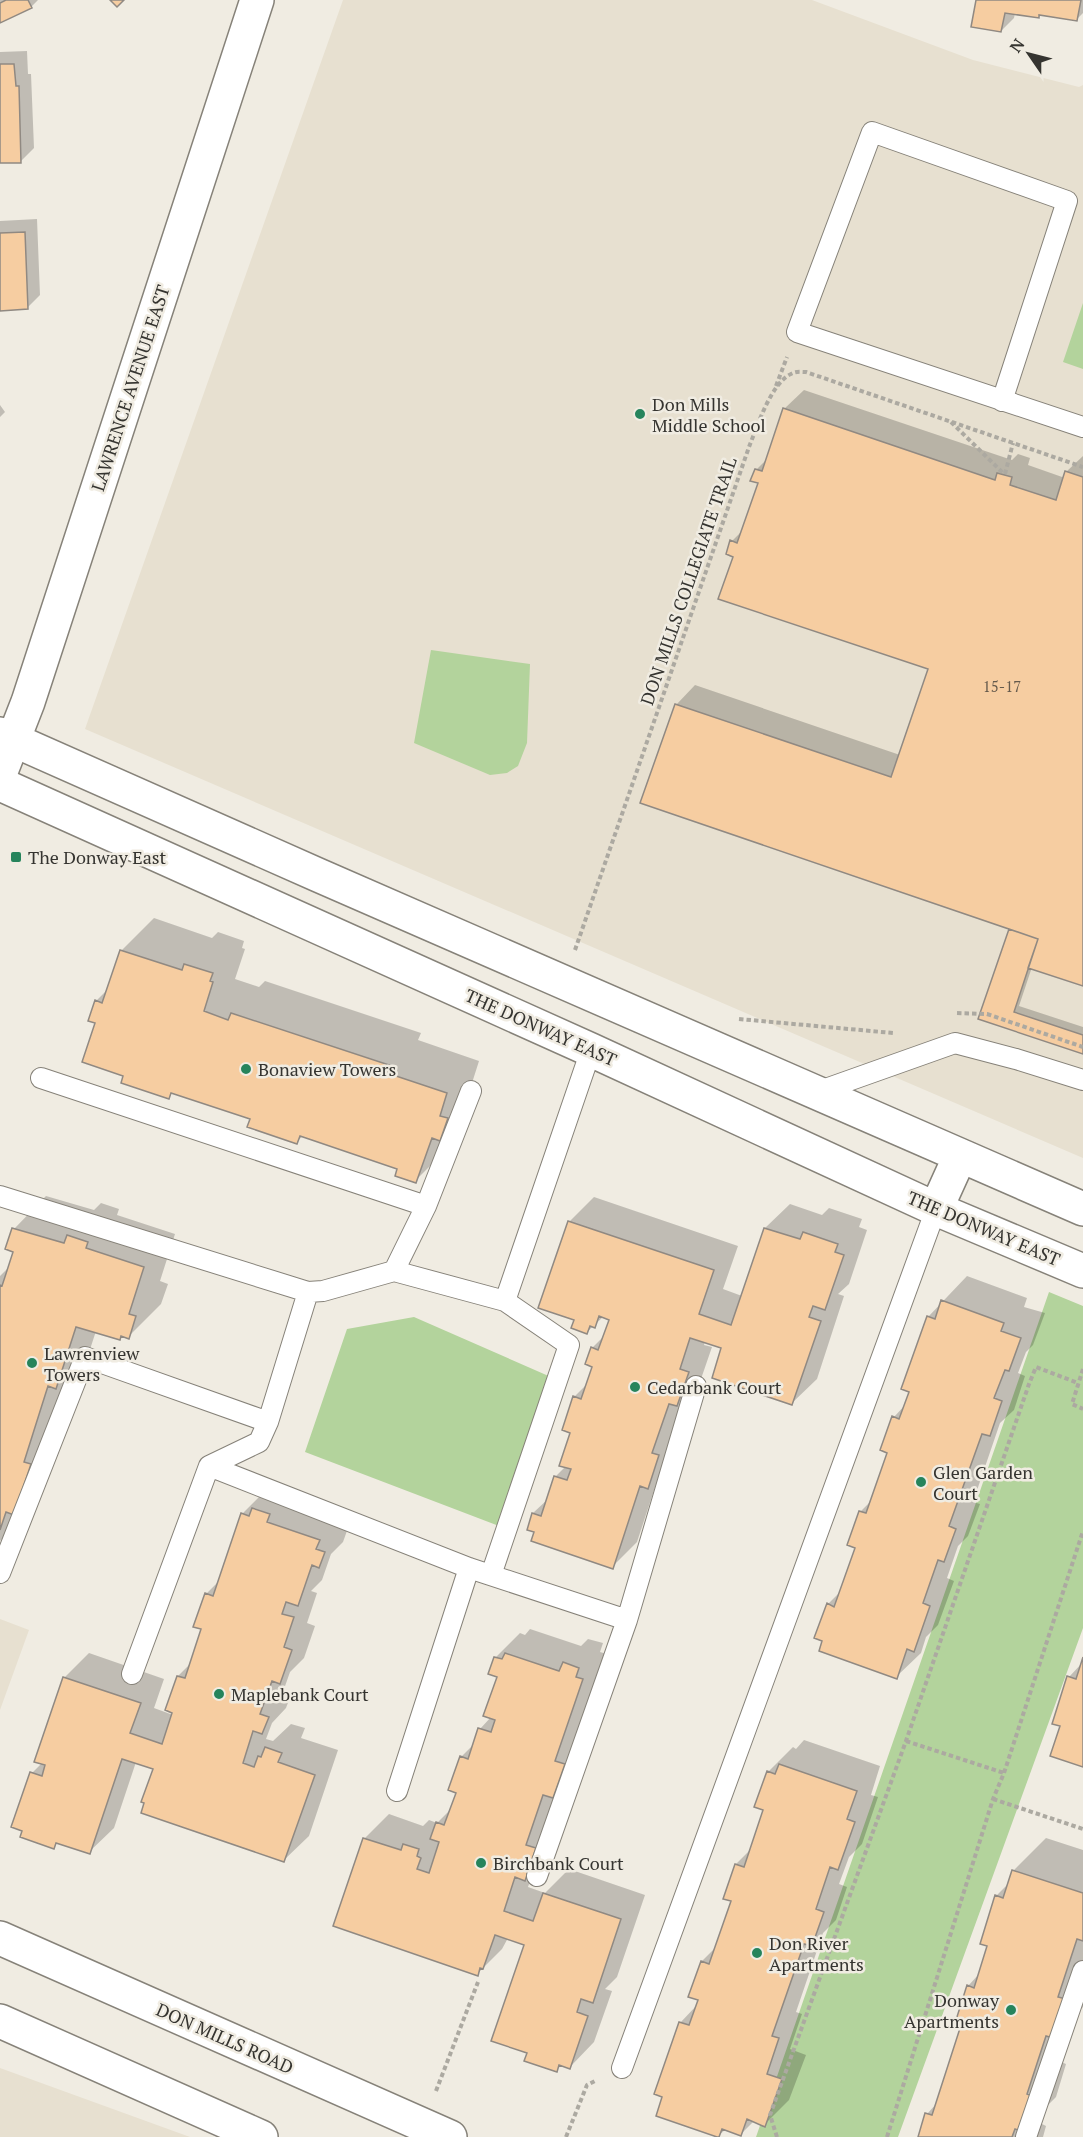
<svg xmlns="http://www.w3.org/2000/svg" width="1083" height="2137" font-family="'PT Serif',serif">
	<rect width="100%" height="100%" fill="#f0ece2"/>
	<path fill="#e7e0d0" d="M343,0h469l161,60 106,27 4,-2v1073l-998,-429z
		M0,1619l29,11 -29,80z
		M0,2068l190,69h-190z"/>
	<path fill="#b3d39c" d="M1083,303v66l-20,-7z
		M431,650l99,14 -3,79 -9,23 -11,7 -17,2 -76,-32z
		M1049,1292l34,14v322l-185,509h-142z
		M414,1317l146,64 -61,145 -194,-74 42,-123z"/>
	<path fill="#0003" d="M0,0h38l-7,7 -31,15z
		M977,0h106v13l-7,7 -34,-6 -3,3 -24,-4 -1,5 -13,13z
		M27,51l1,23h3l3,74 -13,13 -21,1v-110z
		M37,219l3,76 -13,13 -27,1v-88z
		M804,390l208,70 6,-6 12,4 -2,7 37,13 1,-6 17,-16v529l-51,-18 -13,39 64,21v26l-103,-35 32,-89 -336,-224 19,-20 205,70 30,-87 -195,-112 -3,-15 12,-12 16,-47 -4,-12 12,-12 16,-49z
		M0,405l5,7 -5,5z
		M154,918l58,20 6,-6 26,9 -2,7 3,1 -10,30 24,8 6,-6 156,52 -3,7 61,21 -7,22 7,3 -7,20 -24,42 -33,33 -16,-13 -96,-32 -7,6 -44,-24 -79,-26 -5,5 -43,-22 -29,-52v-22l13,-13 12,-37z
		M46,1196l48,14 7,-7 18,6 -2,6 58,19 -15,47 8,3 -7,20 -33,33 -5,-2 -3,3 -24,-7 -49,150 -15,15 -6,19 -26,26v-265l10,-10 5,-15 -1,-22z
		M594,1197l144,49 -15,43 19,7 23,-68 25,-24 32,11 7,-7 33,11 -3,8 8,3 -18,54 -11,10 6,2 -27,83 -25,24 -69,-56 -18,-6 -1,4 8,2 -40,116 -13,12 -22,67 -25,25 -83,-38 4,-16 15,-14 7,-22 11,-11 6,-34 2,-35 14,-14 6,-17 -2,-18 13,-13 5,-16 -6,-3 -17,16 -11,-13 -36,-12 30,-86z
		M967,1276l60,22 -3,9 21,6 -12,32 -7,7 -8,21 7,3 -11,34 -14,13 -27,79 7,2 -12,32 -10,10 -11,32 7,3 -16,44 -12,12 -5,16 -25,24 -68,-73 13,-13 16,-44 3,-35 13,-13 16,-47 5,-35 12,-13 5,-13 -8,-3 25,-71z
		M267,1489l81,39 -5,14 -12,12 -9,26 -11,11 6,2 -10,30 8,3 -11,32 -14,14 -6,17 8,3 -6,16 -14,15 -6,16 7,2 18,-17 14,4 -4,10 37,12 -29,86 -25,24 -129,-92 -19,-6 -22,66 -25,24 -31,-10 -5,5 -29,-17 -11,-3 19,-54 10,-10 22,-85 25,-25 75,26 -10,29 19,7 5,-39 13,-13 12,-35 3,-34 13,-13 23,-67z
		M530,1629l51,17 7,-7 15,4 -3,9 7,2 -79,233 17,6 24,-24 76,26 -28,82 -12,12 7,2 -18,51 -24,25 -8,-2 -6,5 -27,-18 -3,-108 -18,-6 -6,11 -25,25 -113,-135 25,-25 34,12 6,-6 8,3 15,-15 5,-16 4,-35 13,-13 6,-15 11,-12 7,-41 -2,-19 24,-24 5,2z
		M1083,1662v103l-21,-40 7,-48z
		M804,1740l76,26 -9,29 7,2 -16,47 -13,13 -10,27 8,3 -11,33 -13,13 -27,79 6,2 -12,35 16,6 -17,45 -25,25 -10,-4 -13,13 -15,-5 -8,7 -38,-113 17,-18 2,-6 -9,-3 12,-35 14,-14 17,-46 -8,-3 11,-34 15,-15 14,-40 3,-37 25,-25 3,2z
		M1046,1838l37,12v157l-10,10 -14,44 7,3 -10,33 -14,14 -4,11 8,4 -3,11h-124l8,-23 10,-11 27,-82 4,-35 11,-12 10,-29 7,-49 13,-13 4,-12z"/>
	<path fill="#f6cda1" stroke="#908982" stroke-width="1.5" d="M6,0h22l4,8 -32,15v-20z
		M110,0h14l-7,7z
		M976,0h105l-4,21 -38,-6v3l-34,-5 -4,19 -30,-5z
		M0,64h14l2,22h3l2,77h-21z
		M25,232l3,77 -28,2v-78z
		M783,408l212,72 2,-7 15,4 -2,8 46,15 9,-29 18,6v509l-55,-18 10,-29 -398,-136 35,-99 216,73 37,-108 -210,-70 15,-42 -7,-3 4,-14 7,3 21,-60 -8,-2 5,-12 7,2z
		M1009,929l29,10 -24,73 69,23v19l-105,-35z
		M120,950l62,20 2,-6 29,9 -3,8 3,1 -9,29 24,9 3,-7 158,52 -2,8 60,20 -7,23 8,2 -8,23 -8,-3 -16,45 -21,-7 2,-7 -97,-33 -3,8 -50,-17 3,-8 -79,-26 -2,6 -48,-16 2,-7 -41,-14 13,-39 -7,-2 7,-21 7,3z
		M568,1221l146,49 -15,44 32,11 33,-97 36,11 3,-7 35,12 -3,8 9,3 -19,55 -12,-4 -4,11 12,4 -29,84 -80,-27 9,-30 -31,-10 -10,31 9,3 -12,34 -8,-2 -17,49 7,2 -11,34 -8,-3 -27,83 -82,-28 3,-9 -7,-2 5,-17 9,3 13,-40 13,4 4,-11 -12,-3 11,-33 -8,-3 11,-34 8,3 11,-32 -7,-3 6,-17 7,3 11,-30 -10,-4 -4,12 -5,-2 -3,8 -16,-6 3,-8 -36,-12z
		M12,1228l52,15 3,-8 21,7 -2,6 58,19 -15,47 7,2 -7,23 -8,-3 -1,4 -44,-13 -20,62 -8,-3 -24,76 7,2 -17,51 -8,-3 -6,18v-245l2,1 11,-34 -8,-3z
		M941,1300l63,23 -3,8 20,7 -12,33 -4,-1 -11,28 8,3 -12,35 -8,-2 -33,92 7,3 -12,33 -6,-2 -15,43 7,3 -16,46 -7,-3 -10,30 -78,-28 3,-10 -8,-3 13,-35 7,4 21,-59 -8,-3 12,-34 7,2 21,-60 -7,-3 12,-34 7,3 10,-27 -8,-3 26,-73 8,3z
		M252,1508l18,6 -3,8 53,18 -4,9 9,3 -6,16 -7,-3 -14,41 -12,-4 -4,12 12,3 -10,30 8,3 -12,34 -8,-3 -12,33 9,3 -7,17 -9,-3 -10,32 11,4 4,-11 3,1 4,-10 17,6 -4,9 37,13 -31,87 -143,-49 3,-10 -3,-1 12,-33 -31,-10 -32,95 -34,-11 -2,6 -34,-12 2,-6 -11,-4 19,-55 12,4 3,-11 -11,-3 29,-85 78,26 -11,30 32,11 10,-31 -7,-3 12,-34 8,2 16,-49 -8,-2 12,-34 8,3 28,-83 8,3z
		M505,1653l54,18 4,-9 16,6 -3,9 7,2 -28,82 10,3 -12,34 -10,-3 -17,50 10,3 -11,33 -10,-4 -11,34 29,10 10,-28 78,26 -28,84 -12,-4 -4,13 11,4 -18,53 -11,-4 -2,7 -33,-11 3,-8 -36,-12 33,-96 -29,-10 -12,34 -3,-1 -2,8 -145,-50 30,-88 38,12 2,-6 16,5 -2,7 4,2 -4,11 12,4 10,-31 -9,-3 6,-17 8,3 12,-32 -8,-3 12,-34 8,3 10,-31 13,4 4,-12 -12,-4 14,-39 -9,-3 6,-17 8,2z
		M1083,1657v110l-33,-11 10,-30 -8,-2 15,-48 9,3z
		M779,1764l78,27 -10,28 8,3 -17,48 -8,-3 -14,42 8,3 -12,34 -8,-2 -32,92 7,2 -12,36 15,5 -17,48 -18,-8 -6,17 -19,-7 -3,8h-2l-61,-21 6,-19 -8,-3 25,-72 10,3 9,-25 -10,-3 13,-36 8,3 22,-63 -8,-2 12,-35 9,3 19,-57 -9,-3 13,-36 8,3z
		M1012,1870l71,23v48l-6,-2 -19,58 8,2 -13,39 -7,-2 -19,58 8,3 -11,35 -9,-3 -3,8h-94l7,-24 7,2 30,-93 -6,-2 11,-35 7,3 13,-42 -7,-2 15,-49 8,3z"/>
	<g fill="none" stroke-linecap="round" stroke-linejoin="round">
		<defs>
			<path id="service" d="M1002,401l65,-200 -195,-69 -75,200 286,95
				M41,1078l385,128
				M817,1092l138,-49 61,16 67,21
				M0,1196l308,96 15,-1 71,-20 32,-65 45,-115
				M394,1271l111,30 86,-251
				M308,1292l-40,130 -9,20 -50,24 260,102 158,52 69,-234
				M0,1573l85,-216 183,65
				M491,1575l78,-230 -64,-44
				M132,1674l77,-208
				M397,1791l72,-223
				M537,1876l90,-256
				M622,2068l314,-859
				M1026,2137l57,-166"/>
			<path id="tertiary" d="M0,734l318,141 765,334
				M0,784l591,266 345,159 147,62
				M936,1209l24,-53"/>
			<path id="secondary" d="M0,774l28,-72 229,-702
				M0,1938l450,199
				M0,2021l261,116"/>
		</defs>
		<use href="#service" stroke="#868279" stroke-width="22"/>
		<use href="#tertiary" stroke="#868279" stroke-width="36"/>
		<use href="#secondary" stroke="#868279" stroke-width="36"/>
		<path stroke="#aca9a1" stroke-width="4" stroke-dasharray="4.5 3" stroke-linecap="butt" d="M776,386l11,-29
			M951,422l53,52
			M1005,474l8,-31
			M575,950l174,-503c8,-20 22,-64 42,-73 5,-3 10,-2 15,-2l277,95
			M957,1013l30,1 96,33
			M739,1019l154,14
			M1083,1369l-11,35 11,5
			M906,1741l98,32
			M993,1799l90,30
			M436,2091l42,-109
			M566,2137l21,-52 10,-5
			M777,2137l-7,-22 136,-374 123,-357 7,-17 42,16
			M887,2137l106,-338 11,-26 79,-242"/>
		<use href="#service" stroke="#fff" stroke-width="20"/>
		<use href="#tertiary" stroke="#fff" stroke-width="33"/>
		<use href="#secondary" stroke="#fff" stroke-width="33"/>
	</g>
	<g fill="#26845c" stroke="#f0ece2" stroke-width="2">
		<circle cx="640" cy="414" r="6"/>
		<rect x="10" y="851" width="12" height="12" rx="3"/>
		<circle cx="246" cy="1069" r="6"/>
		<circle cx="32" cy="1363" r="6"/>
		<circle cx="635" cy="1387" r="6"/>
		<circle cx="921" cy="1482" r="6"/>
		<circle cx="219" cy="1694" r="6"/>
		<circle cx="481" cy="1863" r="6"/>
		<circle cx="757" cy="1953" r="6"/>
		<circle cx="1011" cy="2010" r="6"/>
	</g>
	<g text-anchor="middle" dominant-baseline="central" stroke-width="5" stroke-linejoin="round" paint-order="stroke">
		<g font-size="15" fill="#655a4c">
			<text x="1002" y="686">15-17</text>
		</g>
		<g font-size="18" fill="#353430" stroke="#f0ece2">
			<text transform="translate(130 388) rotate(-72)">LAWRENCE AVENUE EAST</text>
			<text transform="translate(688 581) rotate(-71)">DON MILLS COLLEGIATE TRAIL</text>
			<text transform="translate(541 1027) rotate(24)">THE DONWAY EAST</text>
			<text transform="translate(984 1228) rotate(23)">THE DONWAY EAST</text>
			<text transform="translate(225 2038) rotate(24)">DON MILLS ROAD</text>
		</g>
		<g font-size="18" fill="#353430" stroke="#f0ece2" text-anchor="start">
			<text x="652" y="404">Don Mills<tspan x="652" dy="21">Middle School</tspan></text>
			<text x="28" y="857">The Donway East</text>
			<text x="258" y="1069">Bonaview Towers</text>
			<text x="44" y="1353">Lawrenview<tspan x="44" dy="21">Towers</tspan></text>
			<text x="647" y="1387">Cedarbank Court</text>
			<text x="933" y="1472">Glen Garden<tspan x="933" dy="21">Court</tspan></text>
			<text x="231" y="1694">Maplebank Court</text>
			<text x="493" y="1863">Birchbank Court</text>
			<text x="769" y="1943">Don River<tspan x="769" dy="21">Apartments</tspan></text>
			<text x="999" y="2000" text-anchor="end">Donway<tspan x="999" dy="21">Apartments</tspan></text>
		</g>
	</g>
	<g transform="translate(1029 54) rotate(305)" stroke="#f0ece2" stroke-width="4.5" paint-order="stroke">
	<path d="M0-4.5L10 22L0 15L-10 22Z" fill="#353430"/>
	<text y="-9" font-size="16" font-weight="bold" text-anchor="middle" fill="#353430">N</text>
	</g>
</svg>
